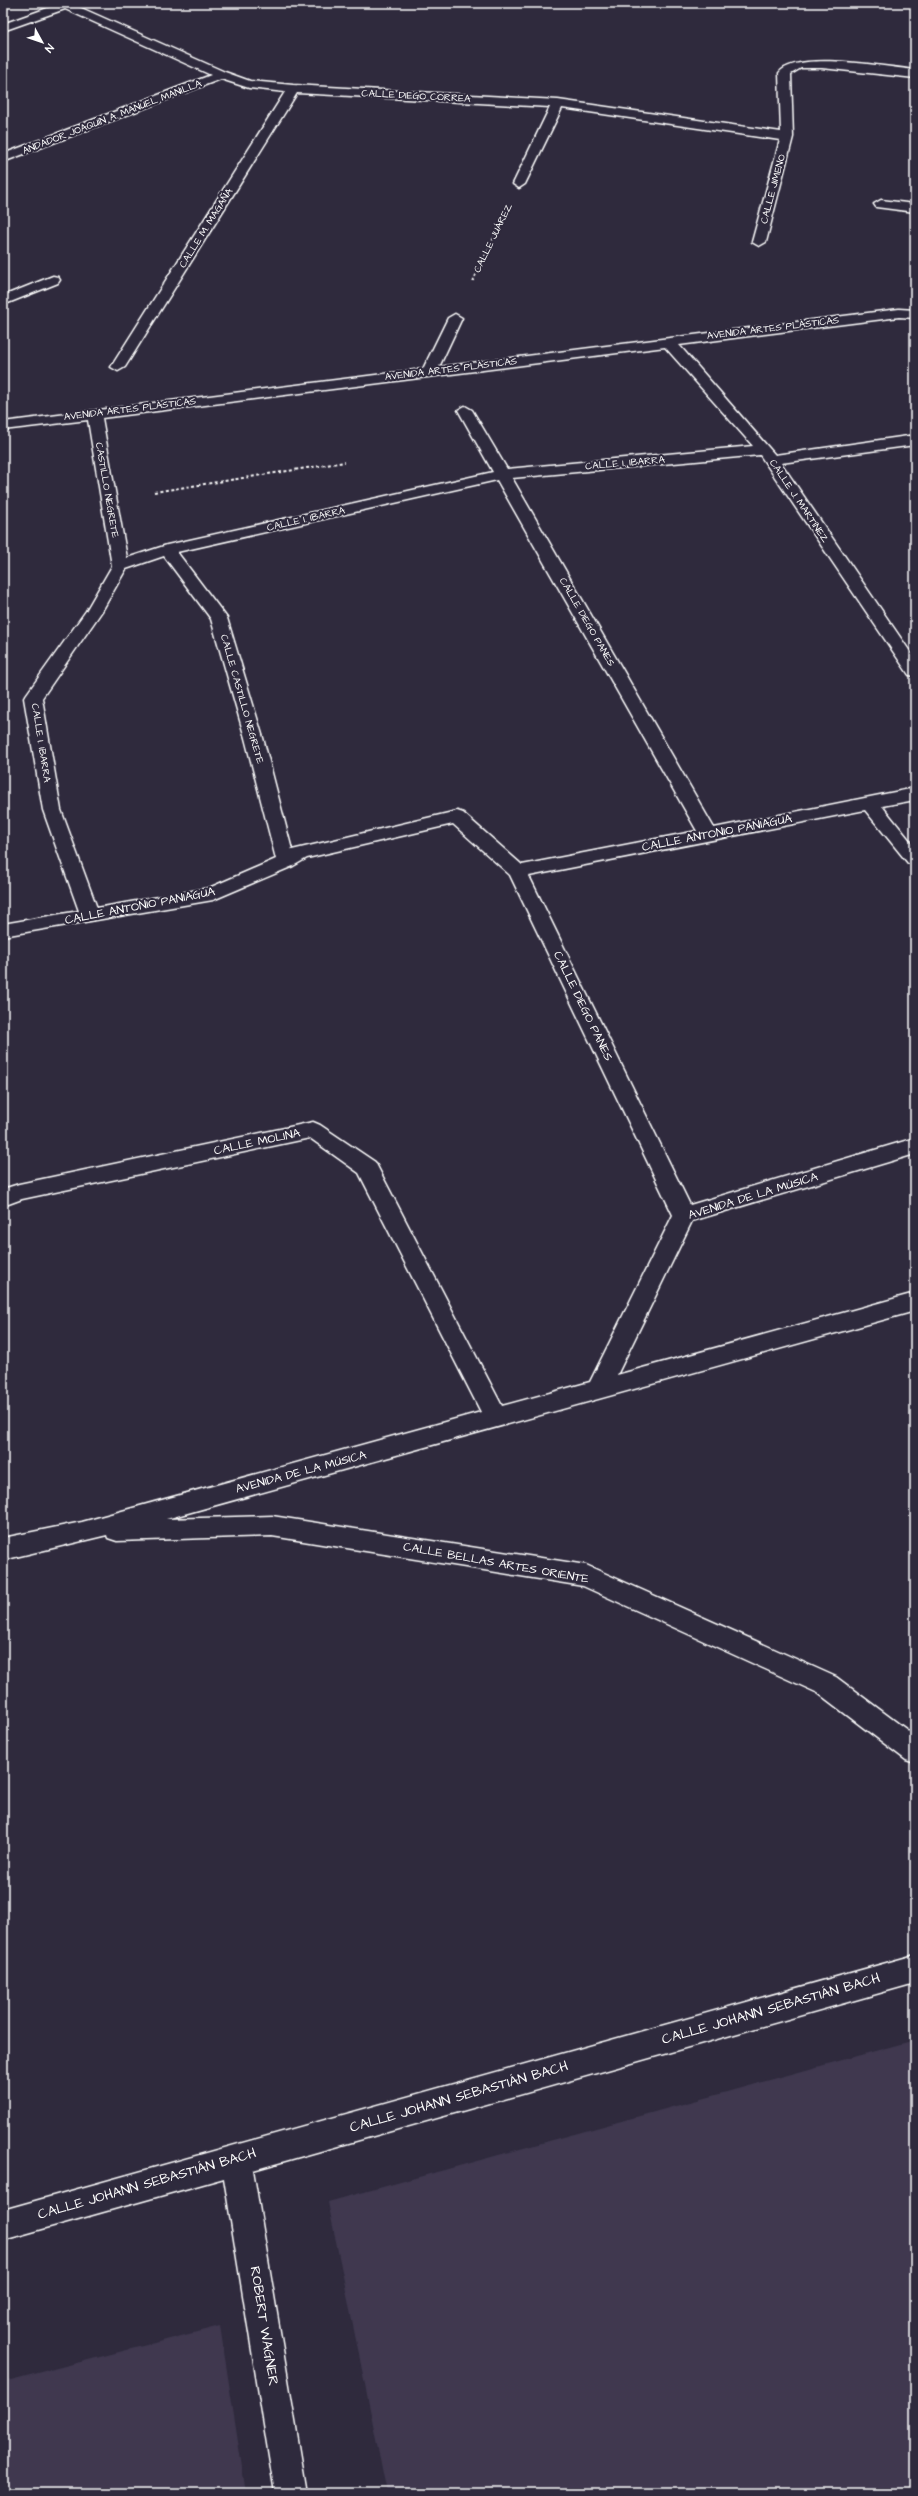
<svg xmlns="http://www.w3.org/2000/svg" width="918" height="2496" font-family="'Architects Daughter',sans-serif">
	<rect width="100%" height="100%" fill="#2f2a3d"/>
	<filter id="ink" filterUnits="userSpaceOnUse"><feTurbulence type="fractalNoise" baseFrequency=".025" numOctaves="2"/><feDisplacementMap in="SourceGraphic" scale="8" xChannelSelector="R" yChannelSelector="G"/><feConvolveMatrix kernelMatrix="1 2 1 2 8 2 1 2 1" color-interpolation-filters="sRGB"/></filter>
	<g filter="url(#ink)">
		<path fill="#3f394f" d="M915,2040v453h-528l-59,-291z
			M220,2326l26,167h-243v-111z"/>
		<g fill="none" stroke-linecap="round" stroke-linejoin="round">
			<defs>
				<path id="minor" d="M55,3h15l155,69 25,9 43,4 265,15 223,32 -2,-59c16,-23 108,-6 136,-3v8l-93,-10h-21l-10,6 2,63 -27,105 -7,4 -7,-4 28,-102 -218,-32 -37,76 -6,4 -6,-4 37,-77 -253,-14 -172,274 -7,4 -7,-4 174,-275 -36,-4 -28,-9 -218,83v-8l208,-79 -146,-66 -62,22v-7l53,-19z
					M881,200l34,4v8l-39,-5 -2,-3z
					M53,276l5,1 2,3 -2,3 -55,22v-9z
					M899,309l16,1v8l-16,-1 -220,28 96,110 140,-20v10l-134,18 134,196v17l-6,-1 -149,-220 -248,23 202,350 201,-40v12l-33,6 33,41v18l-7,-2 -43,-53 -336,66 161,329 225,-67v16l-223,67 -75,154 298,-82v18l-749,208 106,-3 314,49 250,112 79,59v27l-9,-3 -88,-67 -235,-107 -311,-50 -155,5 -9,-3 -1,-3 -104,25v-22l79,-16 399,-110 -122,-239 -49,-35 -288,61 -19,7v-17l16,-5 294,-62 7,3 55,37 127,244 88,-24 83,-167 -163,-340 -57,-51 -146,34 -14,8 -80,34 -210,36v-12l76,-13 -36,-101 -19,-112 62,-87 26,-45 -24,-146 -85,10v-8l420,-53 25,-51 7,-4 7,4 -23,49zM665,347l88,99 -246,23 -35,-59 -7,-4 -7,4 35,62 -326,73 -40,13 -25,-140zM497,480l200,351 -175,34 -59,-52 -6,-2 -165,39 -29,-112 -36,-120 -50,-66zM164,556l47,63 34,119 31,121 -67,29 -112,20 -36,-98 -19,-112 60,-87 24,-42z
					M915,1955v28l-662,187 54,323h-32l-51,-315 -221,62v-30z"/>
			</defs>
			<use href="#minor" stroke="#fff" stroke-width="3"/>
			<path stroke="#fff" stroke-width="1.5" stroke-dasharray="2.5 2" stroke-linecap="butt" d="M473,281l29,-61"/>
			<path stroke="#fff" stroke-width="2" stroke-dasharray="3 2.5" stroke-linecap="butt" d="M154,492l191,-30"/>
			<use href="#minor" fill="#2f2a3d" fill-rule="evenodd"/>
		</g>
	</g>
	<g text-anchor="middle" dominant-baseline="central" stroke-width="4" stroke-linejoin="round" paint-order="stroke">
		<g font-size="10" fill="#fff" stroke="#2f2a3d">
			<text transform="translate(416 96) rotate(3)">CALLE DIEGO CORREA</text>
			<text transform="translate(112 117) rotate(-21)">ANDADOR JOAQUÍN A. MANUEL MANILLA</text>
			<text transform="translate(773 189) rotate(-75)">CALLE JIMENO</text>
			<text transform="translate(206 228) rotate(-58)">CALLE M. MAGAÑA</text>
			<text transform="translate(493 238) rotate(-64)">CALLE JUÁREZ</text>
			<text transform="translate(773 328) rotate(-7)">AVENIDA ARTES PLÁSTICAS</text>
			<text transform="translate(451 369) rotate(-7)">AVENIDA ARTES PLÁSTICAS</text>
			<text transform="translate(130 409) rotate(-7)">AVENIDA ARTES PLÁSTICAS</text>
			<text transform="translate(625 463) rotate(-5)">CALLE I. IBARRA</text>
			<text transform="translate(107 490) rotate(80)">CASTILLO NEGRETE</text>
			<text transform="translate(799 501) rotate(56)">CALLE J. MARTÍNEZ</text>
			<text transform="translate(306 519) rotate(-13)">CALLE I. IBARRA</text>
			<text transform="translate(587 622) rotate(60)">CALLE DIEGO PANES</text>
			<text transform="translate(242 699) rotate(74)">CALLE CASTILLO NEGRETE</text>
			<text transform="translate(41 743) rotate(81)">CALLE I. IBARRA</text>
		</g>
		<g font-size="12" fill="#fff" stroke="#2f2a3d">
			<text transform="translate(717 833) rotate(-11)">CALLE ANTONIO PANIAGUA</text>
			<text transform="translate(140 906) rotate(-11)">CALLE ANTONIO PANIAGUA</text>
			<text transform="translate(583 1006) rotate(64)">CALLE DIEGO PANES</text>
			<text transform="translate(257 1142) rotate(-12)">CALLE MOLINA</text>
			<text transform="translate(753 1196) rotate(-17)">AVENIDA DE LA MÚSICA</text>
			<text transform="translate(301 1472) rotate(-15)">AVENIDA DE LA MÚSICA</text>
			<text transform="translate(496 1563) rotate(10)">CALLE BELLAS ARTES ORIENTE</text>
		</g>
		<g font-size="14" fill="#fff" stroke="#2f2a3d">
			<text transform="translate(771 2009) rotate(-16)">CALLE JOHANN SEBASTIÁN BACH</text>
			<text transform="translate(459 2097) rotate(-16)">CALLE JOHANN SEBASTIÁN BACH</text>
			<text transform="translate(147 2184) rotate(-16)">CALLE JOHANN SEBASTIÁN BACH</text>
			<text transform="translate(264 2326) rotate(81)">ROBERT WAGNER</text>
		</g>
	</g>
	<rect width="918" height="2496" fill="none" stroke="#2f2a3d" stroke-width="16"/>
	<rect x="8" y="8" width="902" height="2480" fill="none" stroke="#fff" stroke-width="1.5" filter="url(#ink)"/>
	<g transform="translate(42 42) rotate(130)" stroke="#2f2a3d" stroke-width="3" paint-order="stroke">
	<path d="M0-3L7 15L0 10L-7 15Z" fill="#ffffff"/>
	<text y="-6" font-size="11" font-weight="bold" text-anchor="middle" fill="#ffffff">N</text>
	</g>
</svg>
